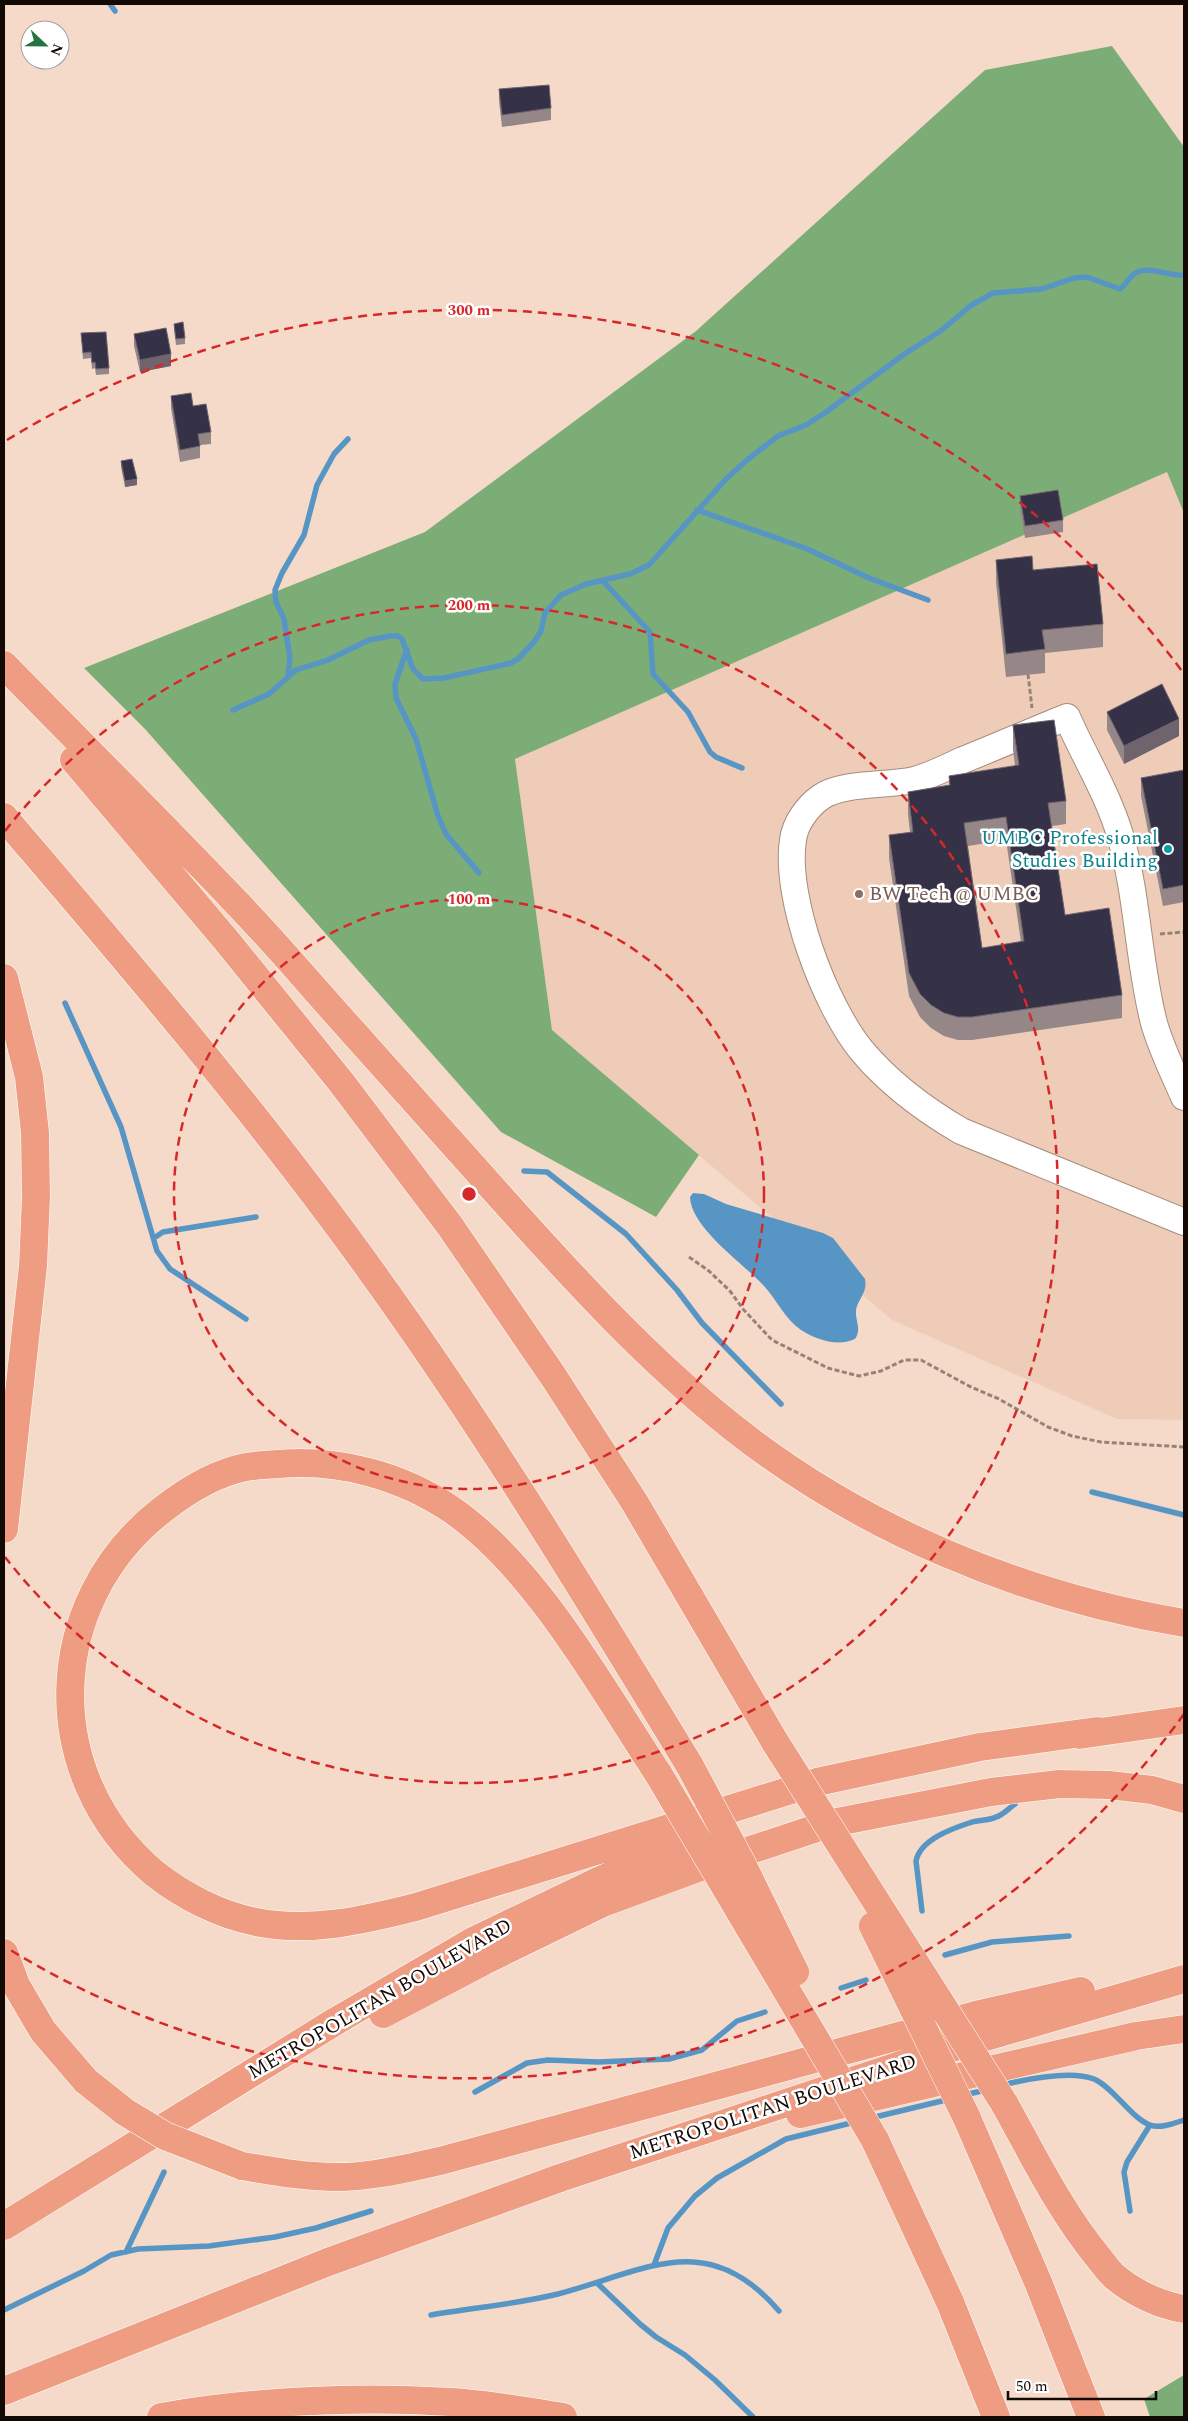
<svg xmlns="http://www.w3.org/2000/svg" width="1188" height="2421" font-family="Spectral,serif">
	<rect width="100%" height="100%" fill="#f5daca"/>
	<path fill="#eeccb8" d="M1167,472l17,41v907l-67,-1 -225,-99 -340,-290 -37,-271z"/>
	<path fill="#7cad76" d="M1112,46l72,101v366l-17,-41 -652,287 37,271 147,125 -43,62 -155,-85 -356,-403 -61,-61 341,-136 271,-201 289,-261z
		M1184,2375v42h-34l-6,-18z"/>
	<path fill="#5796c4" d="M693,1193l11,1 22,10 97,29 10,5 32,41c3,13 -7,20 -9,31 -1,11 6,19 -1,29 -18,8 -38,1 -54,-9 -16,-11 -24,-30 -37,-44 -20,-22 -73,-58 -74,-89z"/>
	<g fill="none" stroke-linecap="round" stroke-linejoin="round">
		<path stroke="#5796c4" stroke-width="5.5" d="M110,4l5,7
			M697,510l108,38 64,30 59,22
			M603,581l47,51 3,42 35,38 22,40 6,5 26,11
			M407,649l-12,35 1,14 20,41 22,77 8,18 33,39
			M288,676l2,-18 -6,-39 -8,-17 -1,-12 7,-17 22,-38 13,-50 17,-31 14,-15
			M233,710l36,-16 27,-24 32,-10 41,-20 21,-4h8l4,3 11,30 10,10 21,-1 67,-15 7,-4 16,-17 7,-11 4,-18 16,-18 25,-11 44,-10 19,-9 77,-86 21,-19 31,-24 28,-11 20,-13 80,-59 36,-23 28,-24 23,-13 49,-4 32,-11 13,-1 33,12c6,-5 9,-11 14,-15 14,-10 35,3 50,1
			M65,1003l56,124 36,124 13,18 76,50
			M524,1171l23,1 79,62 51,56 25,33 79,81
			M154,1238l9,-6 93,-15
			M1092,1492l92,23
			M922,1911l-6,-50c4,-21 35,-32 53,-38 8,-3 19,-2 27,-6 7,-2 13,-9 19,-13
			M945,1955l47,-13 77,-6
			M841,1988l25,-8
			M1002,2085c25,-6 68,-15 92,-6 20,9 37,39 56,46 10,4 25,-2 34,-5
			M475,2092l52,-29 21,-3 50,2 71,-3 33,-9 35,-29 28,-9
			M964,2095l22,-5
			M871,2118l79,-19
			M1130,2211l-6,-39 3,-10 23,-37
			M126,2252l38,-80
			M654,2265l14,-37 27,-32 22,-18 69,-39 69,-17
			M597,2283l43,41 16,13 29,18 30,25 38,37
			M4,2310l80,-39 27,-16 27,-6 71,-3 66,-9 41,-9 55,-17
			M431,2315c41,-7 86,-11 127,-21 87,-23 149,-67 221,17"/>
		<defs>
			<path id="minor" d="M1184,1097c-11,-25 -23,-49 -30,-74 -16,-62 -16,-127 -34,-188 -12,-41 -36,-79 -53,-118 -35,14 -69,29 -104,43 -16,7 -33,16 -49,20 -26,6 -72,2 -93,17 -13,9 -26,26 -28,43 -9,58 32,166 69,211 27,32 63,59 99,80l223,91"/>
			<path id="highway" d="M4,665c76,78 154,155 229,234 42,43 80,89 120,133 51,57 101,113 151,169 72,80 143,158 227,225 129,103 291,170 453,197
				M74,760l152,180 115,142 109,144 103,150 82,127 140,239
				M4,817c126,148 253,295 367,454 115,159 217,327 319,495
				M4,978l25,99 6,56 1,64 -3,69 -29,263
				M1079,1735l105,-15
				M659,1775c-56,-85 -123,-207 -207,-265 -50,-34 -112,-51 -173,-46 -11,1 -22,1 -33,3 -30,6 -60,24 -84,43 -119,92 -123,266 -8,363 29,23 66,42 102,49 55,11 108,-2 160,-15l401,-125 163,-35 117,-16
				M4,1953l12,32 27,46 43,50
				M383,2014l101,-53 121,-59 109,-40 118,-39 159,-31 68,-8 50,1 43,5 32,9
				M1004,2103c29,52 56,108 94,154 5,6 11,15 17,20 19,16 45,28 69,32
				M800,2114l336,-78 48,-7
				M966,2116l72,166 53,135
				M875,2140l75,162 46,115
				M242,2166c31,5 63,11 95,11 35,0 70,-9 103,-16l536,-146 105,-24
				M4,2226l332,-205 137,-80 123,-59 117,-51
				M4,2391l324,-129 232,-84 422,-140 202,-59
				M161,2417c90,-16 197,-21 289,-15 37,2 76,9 113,15"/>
		</defs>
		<use href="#minor" stroke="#a58c7d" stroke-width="28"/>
		<use href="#highway" stroke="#fff" stroke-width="29"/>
		<path stroke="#968378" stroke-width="3" stroke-dasharray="5 2.5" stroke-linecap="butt" d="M1028,674l4,34
			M1160,934l24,-2
			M689,1257l20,14 21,20 13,18 29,31 56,28 31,8 22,-5 23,-11h17l48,26 30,13 49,28 24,9 29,6 83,5"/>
		<use href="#minor" stroke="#fff" stroke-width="26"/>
		<use href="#highway" stroke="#ee9c82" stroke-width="28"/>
		<defs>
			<path id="highway-bridge" d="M775,1742l229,361
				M690,1766l51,96 54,110
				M659,1775l216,365
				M873,1926l93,190
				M86,2081l39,31 40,24 77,30"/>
		</defs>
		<use href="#highway-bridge" stroke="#fff" stroke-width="29" stroke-linecap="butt"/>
		<use href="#highway-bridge" stroke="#ee9c82" stroke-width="28"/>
	</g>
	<path fill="#958688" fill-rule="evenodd" d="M499,89l52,19v12l-49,7 -3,-26z
		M174,324l11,14v6l-9,1 -2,-15z
		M81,333l28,35v6l-13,1 -1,-7 -3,1 -1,-11 -8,1z
		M134,334l37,32 -31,6 -6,-26z
		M171,396l22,10 18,26v12l-11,1v13l-20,4 -9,-54z
		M121,461l16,24 -12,2 -4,-20z
		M1020,496l43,24v12l-38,6 -5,-30z
		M996,560l37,10 70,54v23l-58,6v20l-39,4 -10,-94z
		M1107,712l72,24 -55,28 -17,-34z
		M1013,725l53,76v23l-14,2 13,89 57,80v23l-150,22h-14l-14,-4 -13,-8 -11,-11 -11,-21 -20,-138v-23l21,-3 -2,-17v-23l41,-7v-9l66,-10 -2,-17zM1006,840l15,102 -39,6 -14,-102z
		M1184,773v129l-21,4 -22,-110v-18z"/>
	<path fill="#6f646e" d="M171,354v12l-31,6v-12z
		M137,479v6l-12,2v-6z
		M1179,719v17l-55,28v-18z"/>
	<path fill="#353146" stroke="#6f646e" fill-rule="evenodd" d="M549,85l2,23 -49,7 -3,-26z
		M183,322l2,16 -9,1 -2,-15z
		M166,328l5,26 -31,6 -6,-26z
		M106,332l3,36 -13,1 -1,-7 -3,1 -1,-11 -8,1 -2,-20z
		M191,393l2,13 13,-2 5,28 -13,2 2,12 -20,4 -9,-54z
		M132,459l5,20 -12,2 -4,-20z
		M1058,490l5,30 -38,6 -5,-30z
		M1032,556l1,14 64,-6 6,60 -61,6 3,19 -39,5 -10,-94z
		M1162,684l17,35 -55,27 -17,-34z
		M1054,720l12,81 -18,2 17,112 44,-7 13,87 -150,22h-14l-14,-4 -13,-8 -11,-11 -11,-21 -20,-138 24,-3 -5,-40 42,-7 -1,-9 70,-11 -6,-40zM1006,817l18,124 -42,7 -18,-125z
		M1184,770v115l-21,4 -22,-111z"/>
	<g fill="none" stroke="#d62828" stroke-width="2.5" stroke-dasharray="9 6">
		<circle cx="469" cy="1194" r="295"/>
		<path d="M5 831A589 589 0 1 1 5 1557"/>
		<path d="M1184 1714A884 884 0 0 1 7 1948M7 440A884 884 0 0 1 1184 674"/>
	</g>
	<circle fill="#0f9aa8" stroke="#fff" stroke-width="2" cx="1168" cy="849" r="5"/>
	<circle fill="#8d6e63" stroke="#fff" stroke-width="2" cx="859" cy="894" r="5"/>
	<g text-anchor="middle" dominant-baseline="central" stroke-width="5" stroke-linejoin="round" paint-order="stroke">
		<g font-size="20" fill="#0d838f" stroke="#fff" text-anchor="end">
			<text x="1158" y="838">UMBC Professional<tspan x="1158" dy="23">Studies Building</tspan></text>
		</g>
		<g font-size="20" fill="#785e54" stroke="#fff" text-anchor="start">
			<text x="869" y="894">BW Tech @ UMBC</text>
		</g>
		<g font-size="20" fill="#130a06" stroke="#fff">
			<text transform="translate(380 1999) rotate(-30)">METROPOLITAN BOULEVARD</text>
			<text transform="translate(773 2107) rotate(-18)">METROPOLITAN BOULEVARD</text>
		</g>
	</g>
	<circle cx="469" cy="1194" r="8" fill="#d62828" stroke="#fff" stroke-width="2.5"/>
	<g font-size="15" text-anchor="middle" font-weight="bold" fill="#d62828" stroke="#fff" stroke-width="5" stroke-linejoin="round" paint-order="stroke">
		<text x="469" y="315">300 m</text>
		<text x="469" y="610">200 m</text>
		<text x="469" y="904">100 m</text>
	</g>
	<rect width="1188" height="2421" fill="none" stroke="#130a06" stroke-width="10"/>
	<g transform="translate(45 45) rotate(112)"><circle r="24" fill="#ffffff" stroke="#a19d9b"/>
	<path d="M0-4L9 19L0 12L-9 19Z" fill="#247343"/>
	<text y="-8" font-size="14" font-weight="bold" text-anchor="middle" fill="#130a06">N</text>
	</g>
	<path d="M1008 2391v8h148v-8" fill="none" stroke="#130a06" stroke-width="2.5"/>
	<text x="1016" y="2391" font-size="15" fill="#130a06" stroke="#ffffff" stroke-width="4" paint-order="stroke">50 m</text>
</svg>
